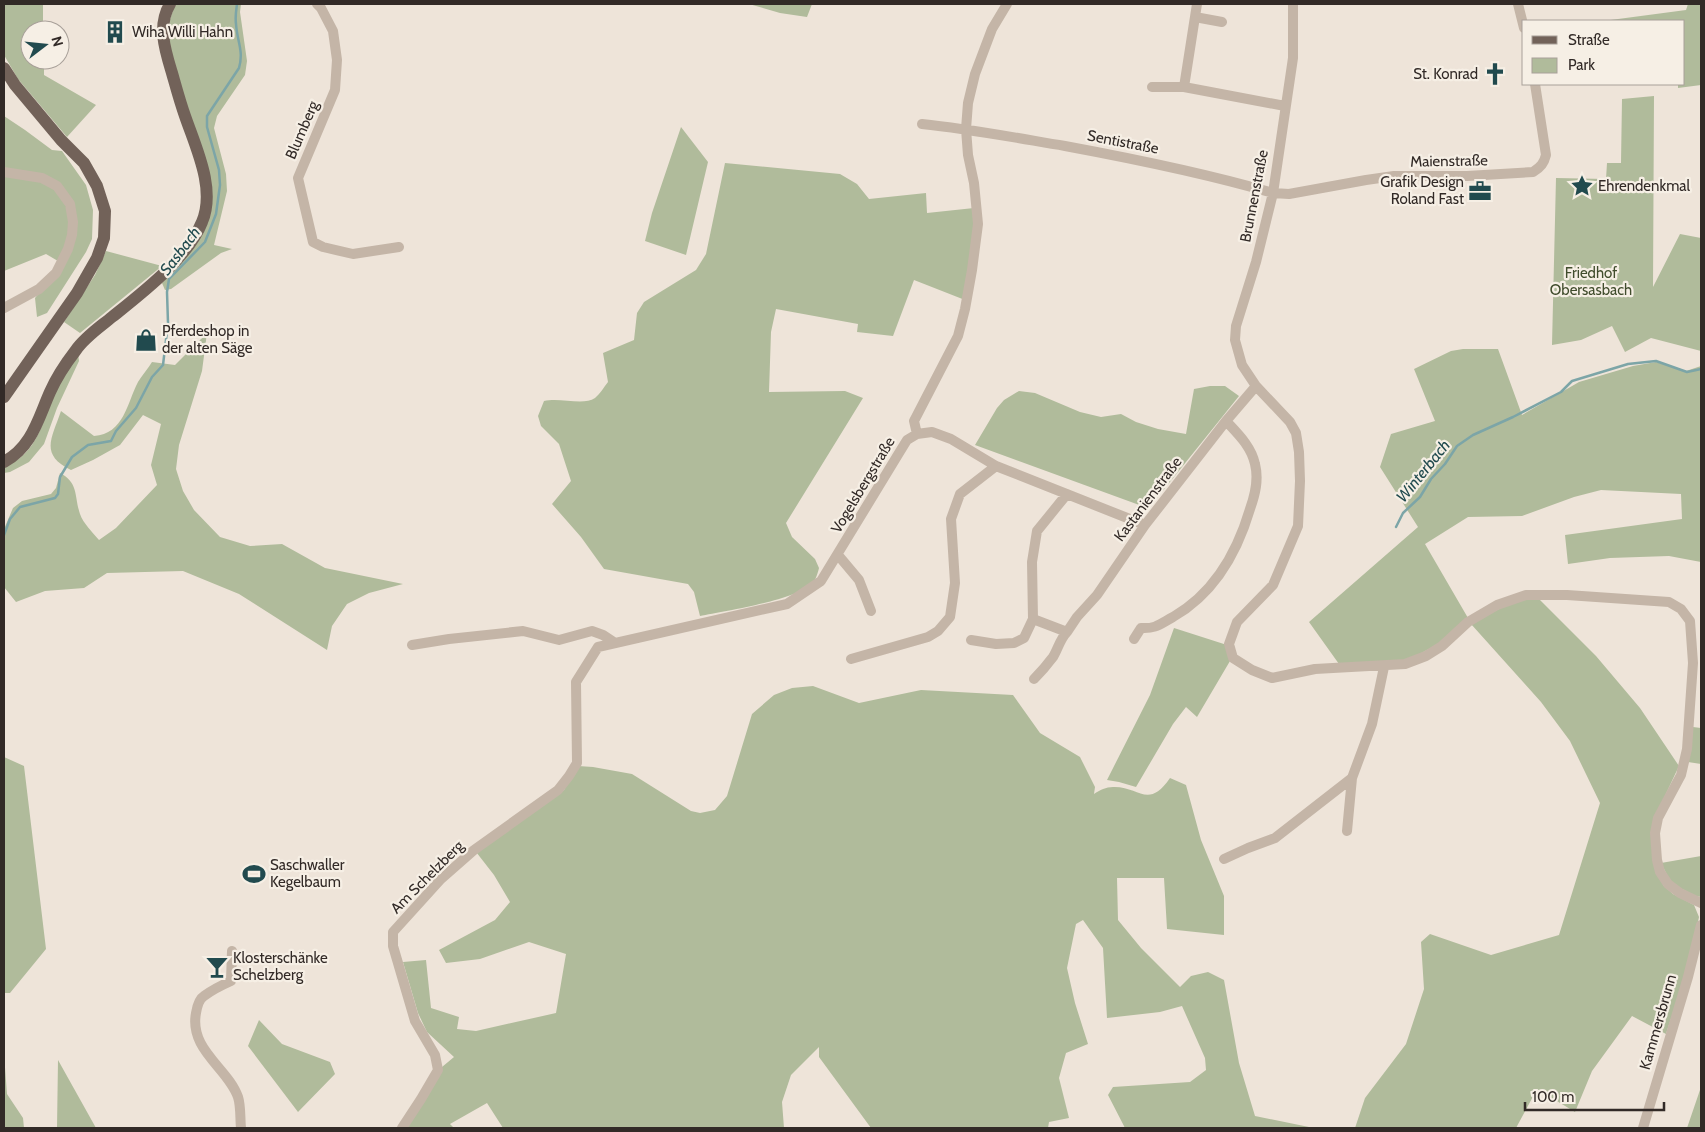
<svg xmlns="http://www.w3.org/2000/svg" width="1705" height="1132" font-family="Cabin,sans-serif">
	<rect width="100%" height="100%" fill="#eee4d9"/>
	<path fill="#b0bb9b" d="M4,4h39v26h-13v30h14v15l52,30 -29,32 -49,-58 -14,-24z
		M175,4h66l-1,8 7,49 -2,14 -28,41 -3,12 12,46 1,17 -13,54 18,4 -11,4 -50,36 -6,1 -3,-7 35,-40 14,-41 -45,-170z
		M749,4h63l-5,13 -27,-4z
		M1688,4h13v81l-23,3v-4h6v-63h-81l83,-11z
		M1654,96l-1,191 27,-53 21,4v113l-50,-13 -26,14 -13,-26 -31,14 -29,5 4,-167 50,1 1,-16h14l1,-64z
		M4,116l21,14 27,20 10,1 24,34 7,25 -1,29 -6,13 -39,61 -10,4 -2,-19 28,-34 -17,-10 -42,17z
		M681,127l27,35 -22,93 -41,-14 7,-28z
		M725,163l115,11 17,10 12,15 57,-6 1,20 47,-5v26l-9,66 -51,-20 -21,56 -36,-4 1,-8 -82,-15 -5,23 -2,60 76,-1 18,7 -77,125 6,14 23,22 4,9c-1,4 -3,11 -6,15 -16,17 -88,28 -113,33l-6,-24 -6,-8 -84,-15 -23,-32 -29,-33 19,-23 -12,-37 -18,-18 -3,-10 6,-15c16,-4 39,5 51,-3 5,-4 9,-11 13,-16l-5,-29 31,-13 3,-27 7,-11 52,-32 10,-16z
		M106,251l56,15 -82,67 -16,-11 31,-47z
		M207,333l-5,38 -23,74 -3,24 7,22 11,19 26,27 30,9 32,-2 43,24 78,16 -34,9 -22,11 -15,22 -5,24 -88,-56 -56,-23 -76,2 -23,15 -39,3 -29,11 -12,-15v-58l9,-21 9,-7 29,-7 5,-6 4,-15c19,10 14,23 20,41 3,9 13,19 19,26l17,-12 41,-43 -6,-20 10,-41 -18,-9 -23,30 -27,15 -22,10c-32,-16 -19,-32 -10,-59l33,25c30,-2 33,-33 44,-54 4,-7 10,-13 14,-20l23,3z
		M1463,349h35l24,66 57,-33 54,-16 23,-4 30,9 15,-5v196l-32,-6 -59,2 -42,6 -3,-29 117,-16 -1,-25 -80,-4 -27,7 -52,19 -54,1 -43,27 43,74 -28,25 -35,19 -66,2 -30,-42 109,-95 -38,-60 11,-33 44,-13 -21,-52 37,-18z
		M78,353l1,8 -22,47 -13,36 -15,18 -19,10 -6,1v-7c35,-11 38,-47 52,-77 5,-12 15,-24 22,-36z
		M1210,386h15l14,10 -86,107 -11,3 -167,-61 22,-37 7,-8 15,-9 16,2 45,19 21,5 20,-3 15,8 22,7 28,5 8,-45z
		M1538,598l58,58 44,52 39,58 -24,51 8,68 10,9 21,11 5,12 -11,49 -22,68 -34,-18 -40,55 -17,41 -38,-23 -21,39h-161l10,-30 41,-54 18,-55 -3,-47 9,-8 61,21 68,-20 41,-132 -30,-62 -29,-39 -70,-78 41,-22z
		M1174,628l53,17 3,16 -33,56 -11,-10 -13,17 -37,63 -17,-5 -12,-2 43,-85z
		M813,686l46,17 62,-13 92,5 27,38 40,24 15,30 -1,7c6,-4 12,-7 19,-7 26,-1 35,23 57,-9l16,7 15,55 23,56v39l-57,-6 -3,-51h-47l1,42 23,28 39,39 11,-11 17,-4 16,8 15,83 16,53 54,11v1h-184l-17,-33 5,-8 77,-5 16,-12 -1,-12 -23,-52 -22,6 -53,6 -4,-70 -20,-28 -7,4 -9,44 8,35 13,41 -22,9 -7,25 10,40 -20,4 -1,6h-177l-52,-71v-10l-28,28 -9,27 2,26h-281l-16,-25 -37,21 4,4h-49l37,-61 12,-10 -27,-25 -9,-19 -15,-51 23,-2 5,48 28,9 -2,12 19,2 80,-18 10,-59 -37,-12 -49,17 -34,4 -7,-13 56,-30 15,-18 -16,-27 -21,-27 91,-58 14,-24 15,1 39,7 59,37 9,2 15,-3 12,-14 25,-82 22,-19 18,-7z
		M1693,727l8,1v36l-13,-2z
		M4,757l20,9 22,183 -36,44h-6z
		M1701,856v41l-6,-1 -24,-13 -10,-20z
		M259,1020l23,24 48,18 5,12 -37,38 -50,-66z
		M4,1054l3,40 16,24 1,10h-20z
		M58,1060l38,68h-39z
		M1701,1087v41h-14z"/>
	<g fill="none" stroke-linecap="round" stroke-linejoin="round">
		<path stroke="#7ca5a7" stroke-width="2.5" d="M1396,527l7,-14 17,-16 11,-18 14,-15 12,-18 16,-11 40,-18 48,-25 11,-11 56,-17 28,-3 31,11 14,-3
			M4,535l6,-16 10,-12 35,-9 3,-4 2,-17 12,-20 16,-12 23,-4 5,-10 20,-23 16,-31 11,-12 5,-42 -1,-31 2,-13 36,-37 11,-28 4,-29 -1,-15 -12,-43v-11l32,-48c5,-17 -2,-27 -3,-44 -1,-7 0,-13 1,-20"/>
		<path stroke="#c4b5a7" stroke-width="10" d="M317,4l4,4 12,23 4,29 -2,30 -37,88 15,64 10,5 30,7 46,-7
			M1197,4l-13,83 101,19
			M1293,4v54l-20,135 -17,69 -20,64 -1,14 7,25 14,21 34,36 6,11 3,19 1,29 -2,45 -25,59 -36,37 -8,22 4,14 19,12 20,8 43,-9 90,-5 21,-8 16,-10 26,-24 29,-17 29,-10h41l102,7 12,7 9,12 3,42 -6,86 -6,26 -23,43 -3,15 2,27 3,12 8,12 12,9 21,10
			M1518,4l6,24
			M1195,17l27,5
			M1152,87h32
			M922,124c48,5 95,14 143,22 70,13 140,27 208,47l16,1 77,-14 28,-4h73l66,-4c8,-5 11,-9 13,-17l-11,-71
			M4,172l38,6 15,8 13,18 3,18 -1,13 -4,14 -12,24 -17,16 -35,19
			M917,434l-3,-13 44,-85 7,-27 7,-39 6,-46 -4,-41 -6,-28 -2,-26 2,-26 7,-29 17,-45 15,-25
			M838,555l21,25 12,31
			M1033,619l34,13 10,-15 20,-22 48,-70 81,-104 30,-35
			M1134,639l7,-11c15,1 19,-4 32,-11 40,-23 64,-64 77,-108 5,-14 9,-29 5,-45 -4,-18 -17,-30 -29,-43
			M971,640l25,4 18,-1 10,-5 9,-19 -1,-57 5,-31 30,-37
			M412,645l37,-6 74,-8 36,9 33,-9 11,4 12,8
			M851,659l77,-22 10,-6 12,-14 5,-34 -4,-64 9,-25 36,-28
			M1034,679c7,-7 13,-14 19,-22 5,-8 7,-18 14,-25
			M1347,831l5,-53 20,-54 12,-57
			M1224,859l24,-11 27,-10 77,-60
			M232,951l-1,30c-9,4 -19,9 -27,15 -5,3 -7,11 -8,17 -7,37 32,55 42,84 3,9 2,22 3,31
			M402,1128l19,-29 17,-29 -3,-15 -20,-34 -22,-75v-14l48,-53 33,-29 84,-60 11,-14 8,-13 -1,-81 22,-35 189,-43 34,-23 78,-128 8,-13 10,-6 15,-2 19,7 45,27 149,59
			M1643,1128l45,-151 13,-52"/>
		<path stroke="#726259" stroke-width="12" d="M4,68l11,17 46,55 23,23 13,23 8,25 -1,27 -7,20 -20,35 -73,104
			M4,462c28,-15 34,-43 46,-70 7,-16 16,-29 26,-42 9,-13 24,-23 36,-33 30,-24 76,-59 90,-95 14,-33 -6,-74 -17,-106 -5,-14 -9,-29 -13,-43 -7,-23 -15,-47 -2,-69"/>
	</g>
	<defs>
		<symbol id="building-bare" viewBox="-9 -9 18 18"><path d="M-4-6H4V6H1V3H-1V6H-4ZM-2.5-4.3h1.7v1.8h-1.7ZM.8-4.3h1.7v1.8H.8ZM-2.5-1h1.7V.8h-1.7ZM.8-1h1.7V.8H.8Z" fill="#214a4e" stroke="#f6efe5" stroke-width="2.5" paint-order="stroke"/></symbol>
		<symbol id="church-bare" viewBox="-9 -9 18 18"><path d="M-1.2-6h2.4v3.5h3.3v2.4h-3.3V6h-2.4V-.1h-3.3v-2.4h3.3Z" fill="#214a4e" stroke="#f6efe5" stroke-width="2.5" paint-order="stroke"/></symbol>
		<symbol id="sight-bare" viewBox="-9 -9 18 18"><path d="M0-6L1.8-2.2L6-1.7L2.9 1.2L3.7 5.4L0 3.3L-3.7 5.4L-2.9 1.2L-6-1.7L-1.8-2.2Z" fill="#214a4e" stroke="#f6efe5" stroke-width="2.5" paint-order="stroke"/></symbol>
		<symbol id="office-bare" viewBox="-9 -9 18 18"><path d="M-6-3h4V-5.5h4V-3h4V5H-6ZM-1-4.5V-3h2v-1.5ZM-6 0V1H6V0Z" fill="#214a4e" stroke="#f6efe5" stroke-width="2.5" paint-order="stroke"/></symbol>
		<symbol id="shop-bare" viewBox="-9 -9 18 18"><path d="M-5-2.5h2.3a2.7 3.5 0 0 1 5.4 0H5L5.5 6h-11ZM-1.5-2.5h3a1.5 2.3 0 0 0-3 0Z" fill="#214a4e" stroke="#f6efe5" stroke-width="2.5" paint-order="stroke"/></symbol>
		<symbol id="stadium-bare" viewBox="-9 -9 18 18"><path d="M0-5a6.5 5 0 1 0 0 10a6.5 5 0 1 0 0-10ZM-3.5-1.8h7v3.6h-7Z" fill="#214a4e" stroke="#f6efe5" stroke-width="2.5" paint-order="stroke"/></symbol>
		<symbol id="bar-bare" viewBox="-9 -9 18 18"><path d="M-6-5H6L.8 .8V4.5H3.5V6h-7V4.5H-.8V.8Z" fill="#214a4e" stroke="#f6efe5" stroke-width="2.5" paint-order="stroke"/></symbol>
	</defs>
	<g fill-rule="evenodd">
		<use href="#building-bare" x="99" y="16" width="32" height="32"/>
		<use href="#church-bare" x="1479" y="58" width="32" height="32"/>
		<use href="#sight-bare" x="1566" y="170" width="32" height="32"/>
		<use href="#office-bare" x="1464" y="175" width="32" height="32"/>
		<use href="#shop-bare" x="130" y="324" width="32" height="32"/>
		<use href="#stadium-bare" x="238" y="858" width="32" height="32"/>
		<use href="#bar-bare" x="201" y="951" width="32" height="32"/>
	</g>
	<g text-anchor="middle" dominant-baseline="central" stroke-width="4.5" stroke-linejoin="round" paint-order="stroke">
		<g font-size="15" fill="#322a27" stroke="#f6efe5" text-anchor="start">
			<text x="132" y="32">Wiha Willi Hahn</text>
			<text x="1478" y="74" text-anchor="end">St. Konrad</text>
			<text x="1464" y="182" text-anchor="end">Grafik Design<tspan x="1464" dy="17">Roland Fast</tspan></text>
			<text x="1598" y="186">Ehrendenkmal</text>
			<text x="162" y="331">Pferdeshop in<tspan x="162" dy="17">der alten Säge</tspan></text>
			<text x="270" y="865">Saschwaller<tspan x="270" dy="17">Kegelbaum</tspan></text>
			<text x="233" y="958">Klosterschänke<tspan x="233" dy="17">Schelzberg</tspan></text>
		</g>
		<g font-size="15" fill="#322a27" stroke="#f6efe5">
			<text transform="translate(302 130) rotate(-67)">Blumberg</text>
			<text transform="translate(1123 142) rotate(11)">Sentistraße</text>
			<text transform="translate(1449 161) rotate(-1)">Maienstraße</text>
			<text transform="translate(1254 196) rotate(-79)">Brunnenstraße</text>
			<text transform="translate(863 485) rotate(-59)">Vogelsbergstraße</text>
			<text transform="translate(1148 499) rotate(-53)">Kastanienstraße</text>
			<text transform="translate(427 877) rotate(-45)">Am Schelzberg</text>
			<text transform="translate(1658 1022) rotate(-74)">Kammersbrunn</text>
		</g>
		<g font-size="15" fill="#414d2d" stroke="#f6efe5">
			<text x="1591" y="273">Friedhof<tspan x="1591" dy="17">Obersasbach</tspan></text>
		</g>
		<g font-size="16" font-style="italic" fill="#214a4e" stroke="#f6efe5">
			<text transform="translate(180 251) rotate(-53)">Sasbach</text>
			<text transform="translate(1423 471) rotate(-51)">Winterbach</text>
		</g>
	</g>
	<rect width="1705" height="1132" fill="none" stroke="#322a27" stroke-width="10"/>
	<rect x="1522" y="20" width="162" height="65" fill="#f6efe5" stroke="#a8a099"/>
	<rect x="1532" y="36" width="25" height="8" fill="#726259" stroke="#a8a099"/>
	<text x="1568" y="45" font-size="15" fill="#322a27">Straße</text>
	<rect x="1532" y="58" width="25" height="15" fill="#b0bb9b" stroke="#a8a099"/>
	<text x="1568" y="70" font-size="15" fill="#322a27">Park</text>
	<g transform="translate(45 45) rotate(74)"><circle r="24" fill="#f6efe5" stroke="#a8a099"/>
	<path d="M0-4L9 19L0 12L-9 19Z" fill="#214a4e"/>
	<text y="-8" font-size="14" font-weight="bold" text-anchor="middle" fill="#322a27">N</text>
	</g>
	<path d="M1525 1102v8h139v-8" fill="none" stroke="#322a27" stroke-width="2.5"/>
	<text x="1532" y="1102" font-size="15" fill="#322a27" stroke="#f6efe5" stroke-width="4" paint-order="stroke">100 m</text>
</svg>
